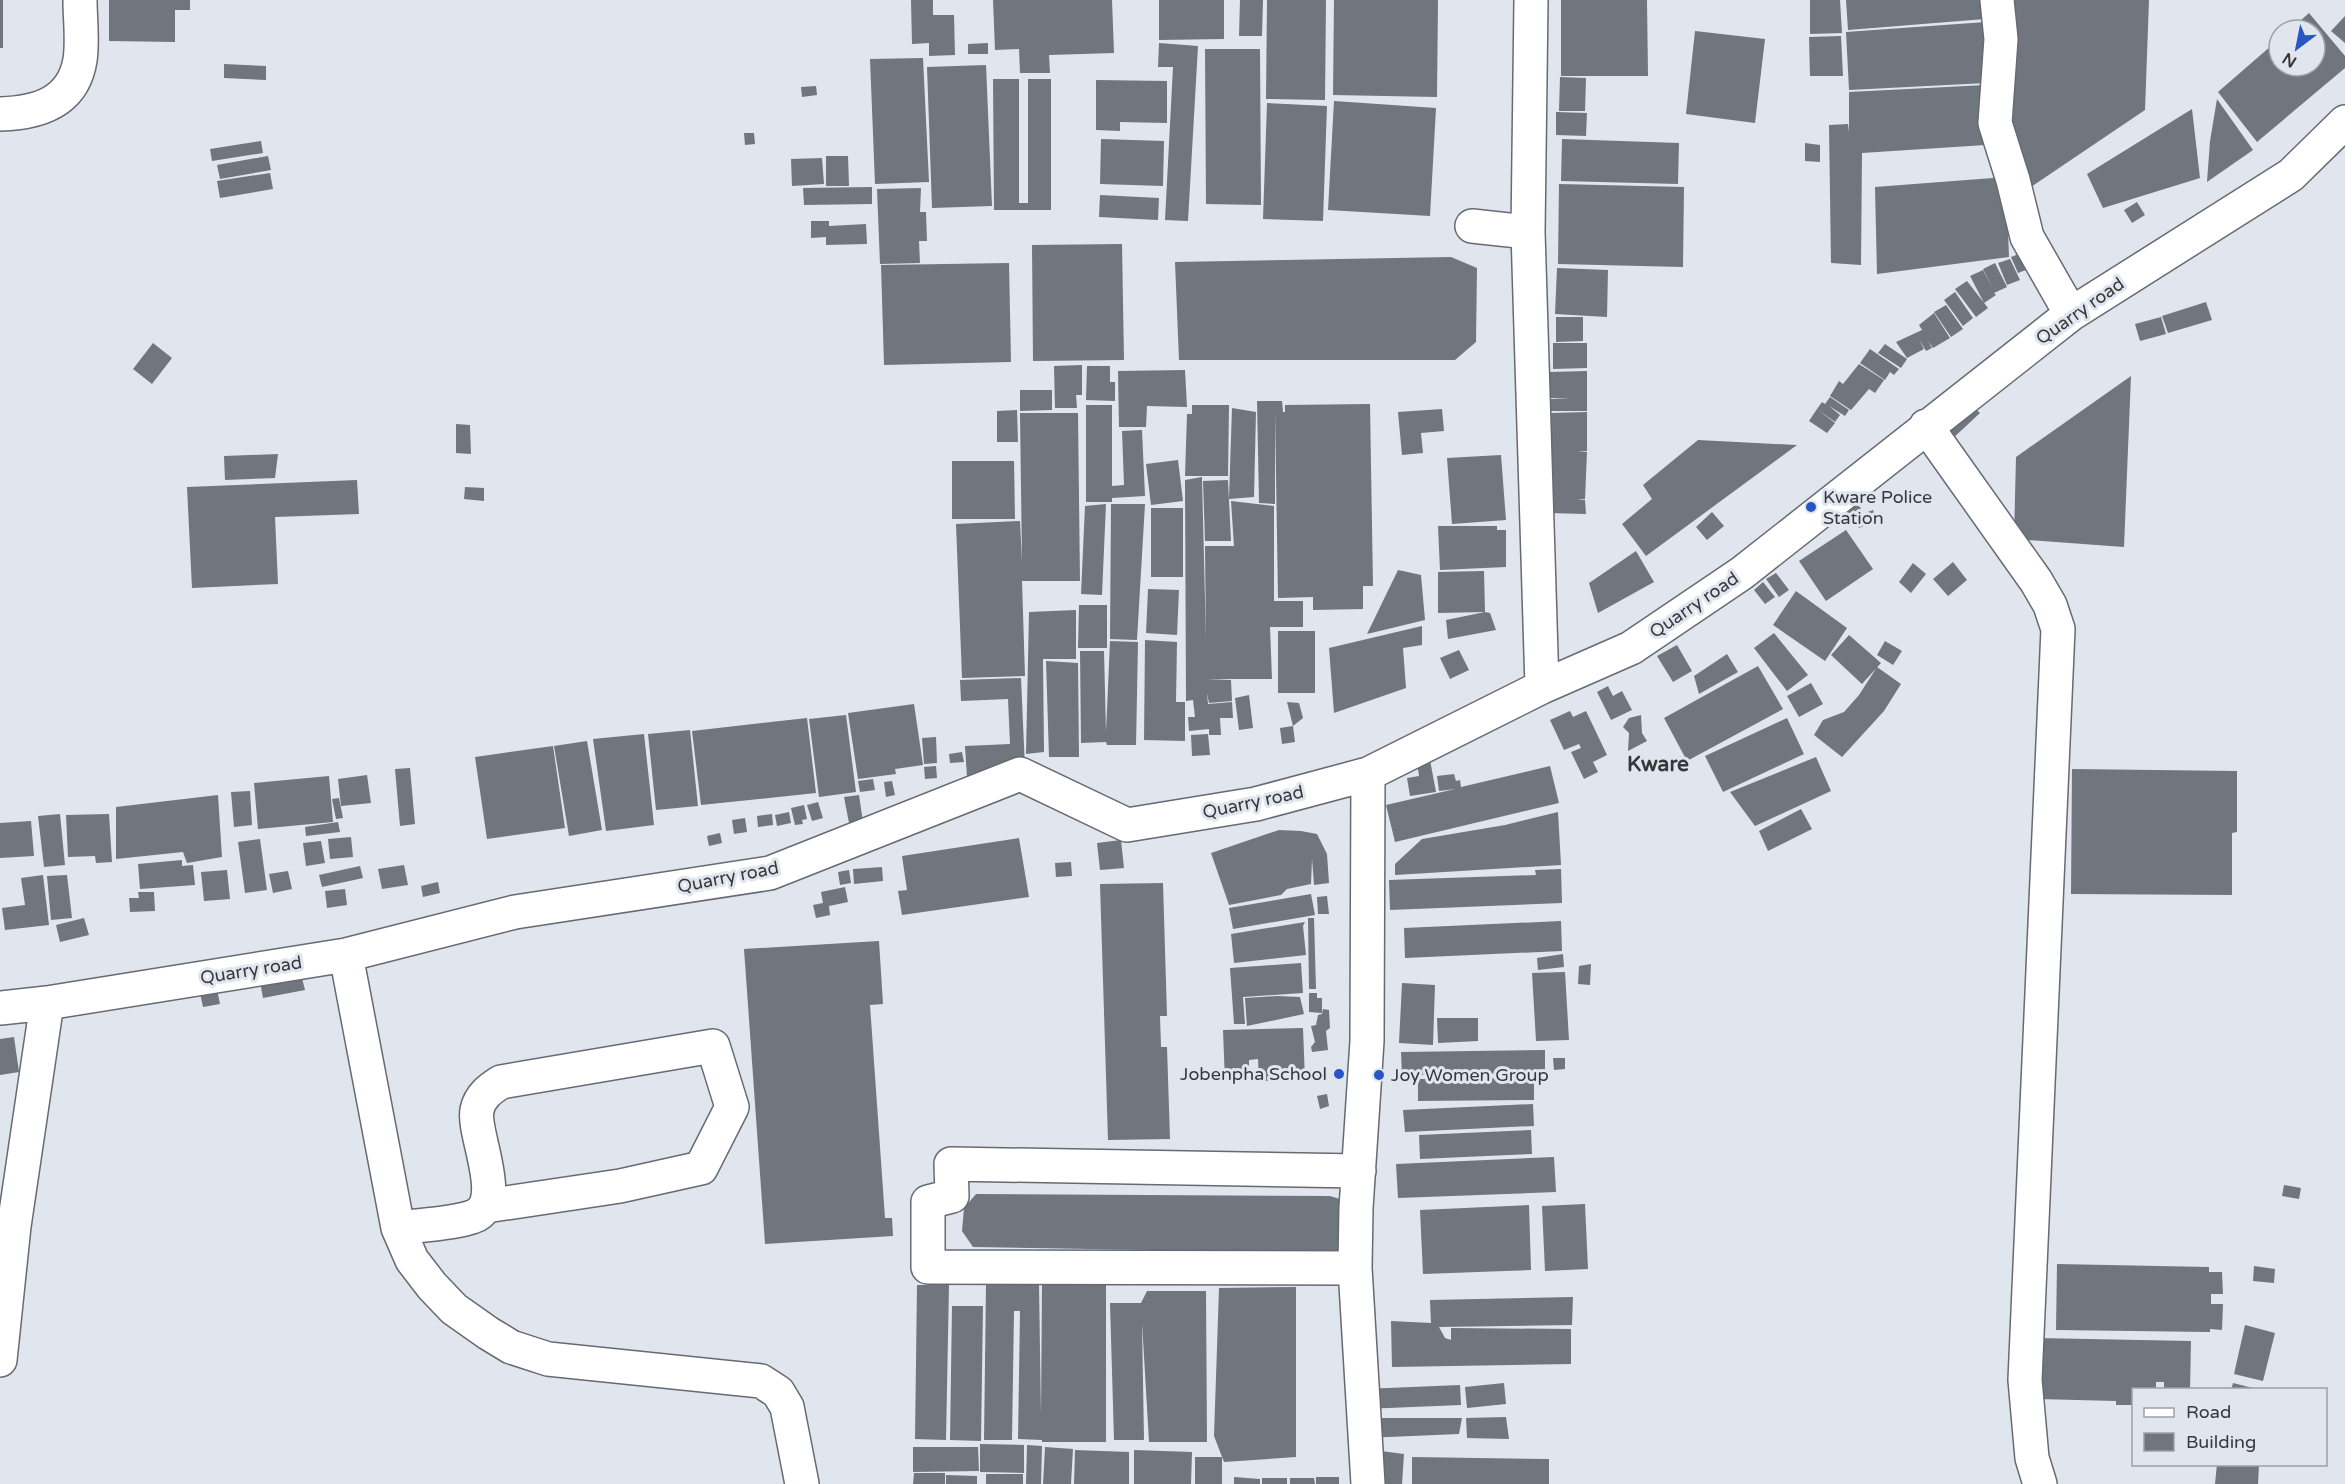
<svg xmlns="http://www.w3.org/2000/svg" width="2345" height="1484" font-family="'Varela Round',sans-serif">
	<rect width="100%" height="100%" fill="#e0e5ee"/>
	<path fill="#71757d" d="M0,0h3v48h-3z
		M109,0h81v10h-15v32l-66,-1z
		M911,0h22v15h21l1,40 -26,1v-13l-17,1z
		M993,0h119l2,53 -65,2 1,18h-30l-1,-24 -24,1z
		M1159,0h65v39l-65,1z
		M1240,0h23l-1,36h-23z
		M1267,0h59l-1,100 -59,-1z
		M1334,0h104l-1,97 -104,-2z
		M1561,0h86l1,76h-87z
		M1810,0h30l2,33 -32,1z
		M1846,0h138l1,19 -137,11z
		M2015,0h134l-4,110 -120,81 -13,-41z
		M2309,13l36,43v12l-88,74 -39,-50 61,-53v27h36v-36h-25z
		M2345,16v27l-14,-12z
		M1986,22v61l-137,7 -3,-58z
		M1695,31l70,8 -10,84 -69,-9z
		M1841,36l2,40h-33l-1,-39z
		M988,43v11h-20v-10z
		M1159,43l39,3 -10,175 -23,-1 8,-153h-15z
		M1205,49h55l1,156 -55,-1z
		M923,58l6,124 -54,2 -5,-125z
		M224,64l42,2v14l-42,-2z
		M986,65l6,141 -60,2 -5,-141z
		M1560,77l26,1 -1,33h-26z
		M993,79h26v124h9v-124h23v131h-57z
		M1096,80l71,1v42l-47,-1v9l-24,-1z
		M1986,85l-1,60 -123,8 -1,112 -30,-2 -2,-138 19,-1 1,8v-40z
		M816,86l1,9 -15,2 -1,-10z
		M2217,99l36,51 -46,32 3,-41z
		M1334,101l102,7 -6,108 -102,-6z
		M1267,103l60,3 -4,115 -60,-2z
		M2192,109l8,69 -97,30 -16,-34z
		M1556,112l31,1 -1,23 -30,-1z
		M744,133h10l1,11 -10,1z
		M1101,139l63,2 -1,45 -63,-2z
		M1562,139l117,4 -1,41 -117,-3z
		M261,141l2,12 -51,8 -2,-12z
		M1805,143l15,2v17l-15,-1z
		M268,156l3,14 -51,9 -3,-14z
		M826,156h22l1,30h-23z
		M822,158l2,26 -32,2 -1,-27z
		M270,173l3,16 -53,9 -3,-17z
		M2006,177l3,80 -132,17 -2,-87z
		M1559,184l125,3 -1,80 -125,-3z
		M872,187v17l-68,1 -1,-17z
		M921,188l-1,24h6l1,29h-8l1,22 -40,1 -3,-75z
		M1100,195l59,3 -1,22 -59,-3z
		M2137,202l8,13 -13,8 -8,-13z
		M811,221h18v5l37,-2 1,20 -41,1v-8l-15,1z
		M1122,244l2,116 -91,1 -1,-116z
		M2024,252l7,16 -13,5 -7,-16z
		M1451,257l26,11 -1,74 -21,18h-276l-4,-98z
		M2010,259l10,21 -13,5 -9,-22z
		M1009,263l2,99 -127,3 -3,-100z
		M1995,263l12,24 -13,6 2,2 -12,8 -14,-27 13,-6 10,19 -10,-20z
		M1557,268l51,2 -1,47 -52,-3z
		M1967,281l21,27 -12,9 -21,-28z
		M1955,292l18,26 -10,8 -19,-26z
		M2206,302l6,18 -44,13 -6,-17z
		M1946,305l17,24 -12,8 -17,-25z
		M1934,313l16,25 -17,10 -5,-7 4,7 -6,3 -7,-12 5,10 -17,9 -11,-16 26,-12 -3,-5z
		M1556,317h27v24l-27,1z
		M2161,317l5,17 -26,7 -5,-17z
		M153,343l19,15 -20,26 -19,-15z
		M1553,343h34v25l-34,1z
		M1885,344l22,15 -6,9 -23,-15z
		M1870,349l29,20 -5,6 -4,-3 -5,8 -25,-17z
		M1859,364l25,16 -9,13 -6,-4 -18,21 -21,-14 9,-15 4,3z
		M1082,365v30h-6l1,13h-22l-1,-42z
		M1087,366h23v16h5v19l-29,-1z
		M1185,370l2,37 -40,-1 -1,21h-27l-1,-56z
		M1587,371v40h-36v-12l20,-1h-22v-26z
		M2131,376l-7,171 -110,-8 2,-82z
		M1020,390h32v20l-32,1z
		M1830,397l19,13 -4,6 -16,-10 11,9 -5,7 -18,-13 5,-7 3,2z
		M1257,401h25l1,11h2v-7l85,-1 3,182h-10v23l-50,1v-13l-35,1 -3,-187v93l-16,-1z
		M1970,403l10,10 -30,28 -9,-9z
		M1086,405h26v81l12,-1 -2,-54 20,-1 3,66 -33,2v4h-26z
		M1192,405h37l-1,71h-43l2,-62h5z
		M1232,408l24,4 -2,85 -25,2z
		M1442,409l2,22 -23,2 2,20 -21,2 -4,-43z
		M1817,409l18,14 -8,10 -18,-12z
		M1017,410l1,32h-21v-31z
		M1587,412v39l-9,1h9l-2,47 -8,1h8l1,14 -37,-1 3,-46 -1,-54z
		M1020,413h58l2,168h-58l3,95 -63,2 -6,-154 64,-3 2,42z
		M456,424l14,1 1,29 -15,-1z
		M1698,440l99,5 -151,111 -24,-32 30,-25 -9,-14z
		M278,454l-3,24 -50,2 -1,-24z
		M1501,455l5,65 -54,4 -5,-66z
		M1178,460l5,41 -32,4 -5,-41z
		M952,461h62l1,58h-63z
		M1202,477l4,163 -1,-94h29l-3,-45 43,5v95h29v26h-33l2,52h-65l24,1 1,21 -23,2 -2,-10 1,11 24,-2 1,16h-13l1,17h-12v-6l-20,2 -1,-14h7l-2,-17 -7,1 -1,-221z
		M357,480l2,34 -84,3 3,67 -86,4 -5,-101z
		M1228,480l3,61h-26l-2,-60z
		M465,487l19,1v13l-20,-2z
		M1851,500l10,8 -13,16 -10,-8z
		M1106,504l-4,91 -21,-1 4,-88z
		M1111,504h34l-8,136 -27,-1z
		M1151,508h32v69h-32z
		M1873,510l4,10 -18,8 -4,-11z
		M1712,512l12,14 -17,14 -11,-13z
		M1438,526h59v4h9v37l-66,3z
		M1846,530l27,39 -47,32 -27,-40z
		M1636,551l18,31 -56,31 -9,-30z
		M1953,562l14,18 -19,16 -15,-17z
		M1913,563l13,11 -15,19 -12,-11z
		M1398,570l23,5 4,45 -58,14z
		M1484,571l1,41 5,1 6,17 -48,9 -2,-19 39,-8 -47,1v-41z
		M1776,573l13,17 -10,7 -13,-18z
		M1763,582l12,15 -10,7 -11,-14z
		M1148,589l31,1 -2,45 -31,-2z
		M1796,591l51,37 -22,33 -52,-36z
		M1079,605h28v43h-29z
		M1076,610v49h-33l1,93 -18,2 3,-142z
		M1422,626v19l-19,3 3,40 -72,25 -5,-65z
		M1278,631h37v62h-37z
		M1774,633l34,42 -21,16 -33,-43z
		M1849,635l32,28 -19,21 -31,-29z
		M1145,640l32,2 -1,60h9v39l-41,-1z
		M1110,641l28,1 -2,103h-29l-1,-3 -25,1 -1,-92h24l2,81z
		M1885,641l17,10 -9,14 -16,-10z
		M1677,645l15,26 -19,11 -16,-26z
		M1459,650l10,20 -19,9 -10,-21z
		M1727,654l11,18 -39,22 -5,-18z
		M1046,661l32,2 1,94h-30z
		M1758,666l25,43 -96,52 -23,-43z
		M1877,667l24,17 -17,27 -42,46 -28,-22 9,-15 21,-8 15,-17z
		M1021,678l4,90 -23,7 -35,2 -2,-31 45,-2 -2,-45 -47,2 -1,-21z
		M1811,683l12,21 -24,13 -12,-21z
		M1608,686l5,10 9,-5 10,19 -21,10 -14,-28z
		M1249,695l4,33 -14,2 -4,-32z
		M1287,702l12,1 4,15 -10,8 2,16 -13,2 -2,-16 13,-2z
		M914,704l9,61 -28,4 1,5 -38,5 -10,-66z
		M1570,711l3,6 13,-6 21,44 -14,7 5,10 -14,7 -13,-27 10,-4 -2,-4 -15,6 -14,-30z
		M846,715l10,77 -37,5 -10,-78z
		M1641,715l1,18 5,8 -19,10 1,-18 -6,-6 6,-9z
		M807,718l9,75 -115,12 -9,-74z
		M1787,718l17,36 -81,38 -18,-36z
		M690,730l8,76 -42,4 -8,-76z
		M644,734l10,91 -48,6 -13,-92z
		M1208,734l2,21 -18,1 -1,-21z
		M936,737l1,26 -13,1 -2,-26z
		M587,741l15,89 -33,6 -15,-90z
		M553,746l12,82 -78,11 -12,-82z
		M962,752l2,10 -14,1 -1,-9z
		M1816,757l15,34 -76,35 -25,-34z
		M1430,760l6,32 -26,4 -3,-18 12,-2 -2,-14z
		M936,766l1,12 -12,1 -1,-12z
		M1550,766l9,37 -164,39 -9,-37 69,-16 -16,2 -2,-15 17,-2 2,7 4,-1 1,7z
		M410,768l5,56 -15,2 -5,-57z
		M2072,769l165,2v61l-5,1v62l-161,-1z
		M367,775l4,28 -30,3 -3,-27z
		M329,776l4,46 -75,7 -4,-46z
		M873,779l2,11 -15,2 -2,-11z
		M892,781l3,14 -9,2 -2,-15z
		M250,791l2,34 -18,2 -3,-35z
		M218,795l4,62 -35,6 -4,-11 -67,7v-52z
		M859,795l4,27 -14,1 -5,-26z
		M339,798l4,20 -7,1 -4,-20z
		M818,802l5,16 -11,3 -5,-16z
		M804,805l3,14 -5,1 1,4 -8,1 -4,-17z
		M1801,809l11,20 -44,22 -9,-20z
		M789,812l2,11 -14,3 -2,-11z
		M1558,812l3,53 -166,10v-11l27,-25 83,-14z
		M60,814l5,51 -21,2 -6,-51z
		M109,814l3,48 -16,1 -1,-7 -27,1 -2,-42z
		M772,814l1,11 -15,2 -1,-11z
		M745,818l2,14 -13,2 -2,-14z
		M31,821l3,35 -34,2v-35z
		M338,822l2,10 -34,4 -1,-9z
		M1279,830l22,1 16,3 10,20 2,29 -15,2 -2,-26 -1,25 -24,5 -6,6 -52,10 -18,-52z
		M720,833l2,10 -13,3 -2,-10z
		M351,837l2,20 -23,2 -2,-20z
		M1019,838l10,59 -127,18 -4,-24 9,-1 -5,-34z
		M260,839l7,51 -22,3 -7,-51z
		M1121,840l3,28 -24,2 -3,-27z
		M321,841l4,22 -19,3 -3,-23z
		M182,860v6l11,-1 2,20 -55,4 -2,-25z
		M1071,862l1,14 -16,1 -1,-14z
		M404,865l4,20 -26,4 -4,-20z
		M360,866l3,12 -41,9 -3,-12z
		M882,867l1,14 -29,3 -1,-15z
		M1561,869l1,34 -172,7 -1,-30 147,-5 -1,-5z
		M227,870l3,29 -26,2 -3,-29z
		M849,870l2,13 -11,2 -2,-13z
		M288,871l4,18 -19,4 -4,-19z
		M43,875l6,50 -44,5 -3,-22 23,-3 -4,-27z
		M67,875l5,43 -21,2 -4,-44z
		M438,882l2,11 -17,4 -2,-11z
		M1163,883l4,133h-7l1,31h6l3,92 -62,1 -8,-256z
		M845,887l3,15 -19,4 1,9 -14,3 -3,-13 10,-2 -2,-11z
		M345,889l2,16 -20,3 -2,-17z
		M138,892h16l1,19 -25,1 -1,-14h10z
		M1311,894l4,21 -82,14 -4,-21z
		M1327,896l2,18h-11l-1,-17z
		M84,918l5,17 -29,7 -4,-17z
		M1308,918h6l2,71h-7z
		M1561,921l1,30 -157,7 -1,-30z
		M1305,922l-2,4 3,29 -72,8 -3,-29z
		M879,941l4,63 -13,1 15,213h7l1,18 -128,8 -21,-295z
		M1563,954l1,13 -26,3 -1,-12z
		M1301,963l2,30 -60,4 2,27h-11l-4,-56z
		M1591,964l-1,21 -12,-1 1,-18z
		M1565,972l4,68 -33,1 -4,-68z
		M301,974l4,16 -42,8 -3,-16z
		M215,980l5,24 -17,3 -5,-23z
		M1402,983l33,2 -2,60 -34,-2z
		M1309,993h8v5h5v15l-13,-1z
		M1277,996l23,1 4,17 -57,12 -2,-28z
		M1323,1009l6,1 1,18 -4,3 2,19 -16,2 -1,-5 4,-5 -4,-16 5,-1 2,-10 4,-1z
		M1437,1018h41v23l-40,2z
		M1303,1028l2,52 -46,1 -1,-22 -9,1v21l-24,1 -2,-52z
		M14,1037l5,35 -19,3v-36z
		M1545,1050v23l-143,2 -1,-23z
		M1553,1058h12v11l-11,1z
		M1534,1078v22l-116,1v-22z
		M1327,1094l2,12 -9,3 -3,-13z
		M1533,1104l1,22 -129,6 -2,-22z
		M1531,1130l1,24 -112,5 -1,-24z
		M1554,1157l2,35 -158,6 -2,-34z
		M2284,1185l17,3 -2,11 -17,-3z
		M976,1194l354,2 26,8 -1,40 -20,9 -362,-6 -11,-16 2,-23z
		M1585,1204l3,65 -43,2 -3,-65z
		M1529,1205l2,65 -108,4 -3,-64z
		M2057,1264l152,3v5h13l1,22h-12v10h12l-1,26 -12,-1v3l-154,-2z
		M2254,1266l21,3 -1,14 -21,-2z
		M1042,1283l64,1v158h-64v-2l-24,-1 2,-128h-6l-2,129h-28l2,-156h53l2,132z
		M917,1285h32l-3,155 -31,-1z
		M1296,1287v170l-72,5 -10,-26 5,-148z
		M1147,1291h59l1,151h-58l-7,-120 2,118h-30l-4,-137h31z
		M1573,1297l-1,28 -133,2 6,11 6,2v-12l120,1v35l-179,3 -1,-46 40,2 -1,-23z
		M952,1306h31l-2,135 -31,-1z
		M2245,1325l30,8 -12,48 -29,-7z
		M2037,1338l154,3 -1,49h-26v-8h-8v8h-22v15h-18v-4l-79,-2z
		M1504,1383l2,21 -39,4 -2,-21z
		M2233,1383l24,6v1h-26z
		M1460,1385l1,20 -97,4 -1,-20z
		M1506,1417l3,22 -42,-1 -1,-20z
		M1364,1418h98l-3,16 -95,4z
		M980,1444l44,1v28l-44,-1z
		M1027,1445l15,1 -1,38h-15z
		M913,1447h65l1,24 -66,1z
		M1045,1447l28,2 -2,35h-28z
		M1075,1450l54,2v32h-55z
		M1134,1450l58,2 -1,32h-57z
		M1381,1451l23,3 -2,30h-21z
		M1195,1457h27v27h-27z
		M1412,1457l137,2v25h-137z
		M2217,1464h42l-1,20h-43z
		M914,1473h31v11h-32z
		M986,1474h37v10h-37z
		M946,1475l31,1v8h-31z
		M1234,1477l26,2v5h-26z
		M1316,1477h23v7h-23z
		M1262,1478h25v6h-25z
		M1290,1478h24l1,6h-25z"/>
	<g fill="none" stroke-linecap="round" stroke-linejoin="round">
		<defs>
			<path id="minor" d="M1531,0l-3,232 14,455
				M1997,0l4,39 -6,84 18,57 14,57 44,77
				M0,114c37,-1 73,-11 80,-54 3,-19 0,-41 0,-60
				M1472,226l56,6
				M1926,426l110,155 14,24 8,24 -33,751 7,78 8,26
				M346,955l52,273 14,32 20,26 22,23 34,24 23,14 37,12 213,22 17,11 9,15 15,77
				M0,1008l47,-5 299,-48 169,-43 255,-39 250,-99 107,51 129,-21 112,-30 174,-87 89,-39 111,-75 329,-259 220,-139 54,-53
				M1359,1171l-408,-7 1,32 -24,6v65l427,1 13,216
				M398,1228c21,-3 54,-4 74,-11 37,-12 0,-83 5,-107 3,-14 13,-21 24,-28l212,-36 19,61 -31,61 -81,18 -134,20
				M1355,1268l1,-60 11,-167 1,-267
				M0,1360l14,-134 33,-223"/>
		</defs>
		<use href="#minor" stroke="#666a72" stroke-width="36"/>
		<use href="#minor" stroke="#fff" stroke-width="33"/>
	</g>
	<g fill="#2657c5" stroke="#e0e5ee" stroke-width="2">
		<circle cx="1811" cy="507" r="6"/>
		<circle cx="1339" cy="1074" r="6"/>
		<circle cx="1379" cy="1075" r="6"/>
	</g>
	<g text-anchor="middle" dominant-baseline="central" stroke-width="6" stroke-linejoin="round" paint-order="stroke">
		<g font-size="18" fill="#36383b" stroke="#e0e5ee">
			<text transform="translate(2080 311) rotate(-35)">Quarry road</text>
			<text transform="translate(1694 605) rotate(-34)">Quarry road</text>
			<text transform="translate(1253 802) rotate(-12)">Quarry road</text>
			<text transform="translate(728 877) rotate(-11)">Quarry road</text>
			<text transform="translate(251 970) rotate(-9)">Quarry road</text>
		</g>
		<g font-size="18" fill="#36383b" stroke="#e0e5ee" text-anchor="start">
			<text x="1823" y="497">Kware Police<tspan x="1823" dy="21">Station</tspan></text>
			<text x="1327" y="1074" text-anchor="end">Jobenpha School</text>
			<text x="1391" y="1075">Joy Women Group</text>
		</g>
		<g font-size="21" font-weight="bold" fill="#36383b" stroke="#e0e5ee">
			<text x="1658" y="764">Kware</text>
		</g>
	</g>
	<rect x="2132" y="1388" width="195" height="78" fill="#e0e5ee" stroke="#9ca0a6" stroke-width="1.5"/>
	<rect x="2144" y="1408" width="30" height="9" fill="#ffffff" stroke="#9ca0a6" stroke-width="1.5"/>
	<text x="2186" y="1418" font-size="18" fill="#36383b">Road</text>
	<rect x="2144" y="1433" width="30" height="18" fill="#71757d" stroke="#9ca0a6" stroke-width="1.5"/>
	<text x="2186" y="1448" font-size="18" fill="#36383b">Building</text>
	<g transform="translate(2297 48) rotate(212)"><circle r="28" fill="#e0e5ee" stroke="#9ca0a6" stroke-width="1.5"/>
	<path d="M0-4.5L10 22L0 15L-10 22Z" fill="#2657c5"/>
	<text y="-9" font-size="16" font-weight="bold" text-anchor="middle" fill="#36383b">N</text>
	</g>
</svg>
